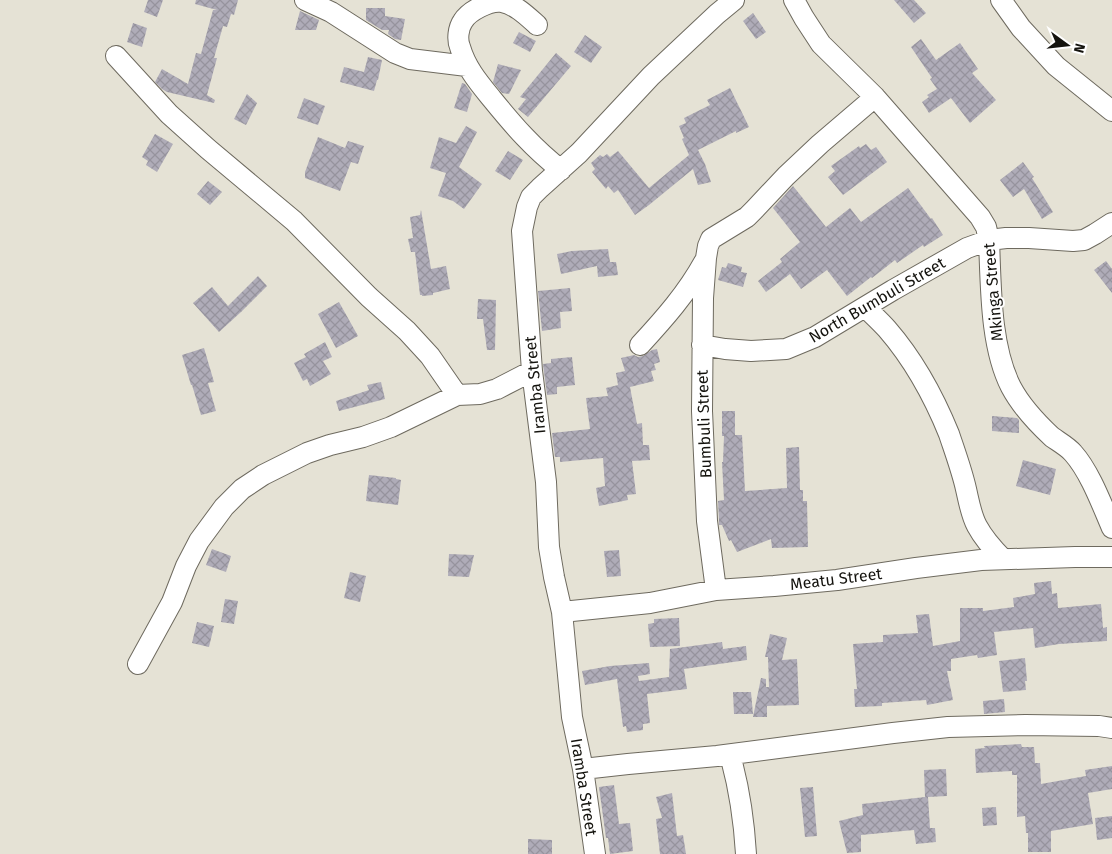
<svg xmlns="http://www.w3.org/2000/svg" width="1112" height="854" font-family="'Fira Sans',sans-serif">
	<defs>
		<pattern id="building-cross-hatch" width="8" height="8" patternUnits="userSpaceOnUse" patternTransform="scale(1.25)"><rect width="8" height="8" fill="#afacb8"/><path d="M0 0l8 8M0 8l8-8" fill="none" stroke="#96939d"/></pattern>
	</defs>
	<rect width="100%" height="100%" fill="#e5e2d5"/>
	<path fill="url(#building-cross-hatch)" d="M148,0h15l-6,17 -13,-5z
		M196,0h42l-4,15 -3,-1 -4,13 -4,-1 -9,32h3l-10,37 8,5 -1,3 -47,-11 -5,-3 -7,-7 7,-13 26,15 8,-31 5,1 12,-44h4l-22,-6z
		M894,0h20l12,13 -12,10z
		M366,8h19v8l20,3 -4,21 -6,-1 -7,-5 1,-4h-7l-16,-10z
		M300,11l19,9 -3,10h-21z
		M753,13l13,19 -10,7 -13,-18z
		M133,23l14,5 -5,19 -15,-5z
		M519,32l17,9 -6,11 -17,-9z
		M585,35l17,12 -11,16 -17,-11z
		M921,39l15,21 24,-17 18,26 -6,4 24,27 -26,23 -19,-25 -22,15 -7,-11 7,-5 -2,-2 10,-6 -7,-10 2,-1 -21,-31z
		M556,53l15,13 -43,51 -10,-8 8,-10 -6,-2z
		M368,57l14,3 -4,20h-1l-3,11 -34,-9 4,-15 20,5z
		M498,64l23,6 -12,24 -7,-1 -9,-11z
		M462,83l3,1 7,10 -5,18 -13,-4z
		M730,88l19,39 -13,6v-2l-38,19 7,14 6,18 -13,3 -5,-16 -44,36 -14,10 -17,-25 -4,3 -6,-7 -2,3 -14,-17 3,-3 -4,-6 9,-8 3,2 4,-3 3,3 8,-6 31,37 40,-33 -7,-16 2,-1 -5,-12 7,-3 -2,-5 26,-13 -3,-5z
		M247,94l10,9 -11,22 -12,-6z
		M304,98l21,8 -7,19 -21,-7z
		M466,126l11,6 -18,35 23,17 -18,25 -11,-8 -15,-5 8,-23 -16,-5 9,-31 17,6z
		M155,134l18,10 -16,28 -11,-7 2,-4 -6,-4z
		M318,137l27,11 3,-7 16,5 -6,18 -7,-2 -11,29 -35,-13v-6z
		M866,144l5,6 5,-3 11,15 -44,33 -15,-18 7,-6 -4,-5 28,-20 1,2z
		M508,151l15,9 -13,20 -15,-9z
		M1023,162l11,15 -2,1 21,34 -11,7 -18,-30 -11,8 -13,-17z
		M208,181l14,11 -12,13 -13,-11z
		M793,186l33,41 24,-19 11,14 47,-34 23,31 1,-1 11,17 -19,12 -1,-2 -26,18 -2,-3 -23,18 -1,-1 -24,19 -20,-26 -26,19 -11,-15 -24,18 -8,-11 24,-19 -2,-3 20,-17 -27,-34z
		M421,210l10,59 15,-3 4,23 -17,4v2l-11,1v-1h-2l-5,-43h-4l-3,-13 5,-1 -3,-21 10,-2z
		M608,249l2,13h6l2,13 -20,2 -1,-11 -36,8 -4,-20 15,-3z
		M1106,261l6,8v24l-18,-23z
		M728,263l14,4 -1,5 6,1 -4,14 -25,-7 4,-13 4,1z
		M258,276l9,10 -26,26 -22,20 -26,-29 19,-16 16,19z
		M570,288l2,23 -12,1 1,16 -19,3 -4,-40z
		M478,299l18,1 -1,50h-8l-4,-31h-6z
		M339,302l19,34 -22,12 -18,-34z
		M325,342l7,15 -9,4 8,13 -21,12 -3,-7 -4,2 -9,-18 12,-6 -2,-3z
		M204,348l10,34 -6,1 8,28 -15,4 -9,-30h-1l-9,-30z
		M657,349l3,13 -6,2 2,6 -5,1 3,10 -24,6 7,37 5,-1 1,22h6l1,15 -18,1 4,33 -9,1 1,5 -29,6 -3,-18 9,-2 -2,-28 -43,4v-5h-5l-3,-24 38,-4 -4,-31 22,-2 -2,-8 12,-3 -2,-12 9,-2 -4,-13 13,-3 4,2 5,-1 9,-6z
		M572,357l3,28 -18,2v7l-10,1 -4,-31 8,-1v-4z
		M381,382l4,17 -46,12 -3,-10 33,-11 -2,-5z
		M722,411h13v24h7l3,56 42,-3 -1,-40 13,-1 1,43h3v11h4l1,46 -36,1 -1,-9 -34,13 -6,-12 -2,1 -7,-16h-3v-5l-1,-19 6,-1 -2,-38h1l1,-26h-2z
		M992,416l25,2 2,2v13l-27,-2z
		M1023,460l33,9 -6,26 -34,-9z
		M369,475l27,3v1l5,1 -3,25 -32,-4z
		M212,549l19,7 -5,16 -20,-7z
		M619,550l2,26 -14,1 -3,-26z
		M449,554l25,1 -5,22 -21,-1z
		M350,572l16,4 -6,26 -16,-4z
		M1051,581l1,13 5,-1 1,15 43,-4 2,24 4,-1v14l-48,3 -24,4 -2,-20 -39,4 3,23 -19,3 -1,-3 -26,4v12h-4l6,29 -26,5 -1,-5 -44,3v3l-27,1 -1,-18h3l-4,-45 30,-2v-7l35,-2 -2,-18 13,-1 4,32 27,-5v-33h23v3l31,-4 -1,-9 22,-4 -1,-11z
		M225,599l13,2 -4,23 -13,-2z
		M679,618l1,28 -30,1 -2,-23 6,-1v-4z
		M197,622l17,4 -5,21 -17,-4z
		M770,634l17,4 -5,22 15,-1 2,46 -32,1v11h-14l8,-39 5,1v8h3l-1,-30h-3z
		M722,642l1,7 23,-3 1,14 -63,9 3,20 -40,5 3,29 -7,1v6l-16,2 -1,-6 -3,1 -6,-48 -32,6 -3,-14 28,-5 39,-3 1,11 -12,2 1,5 30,-4 1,-28z
		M1025,658l2,23h-2l1,9 -23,2 -4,-31z
		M733,692h18l2,22h-19z
		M1004,699l1,13 -21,2 -1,-13z
		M1021,744l1,3h12l1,16h5l1,21 45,-8 -1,-6 27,-4v23l-24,4 5,31 -42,7v21h-23v-19h-2l-1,-17 -8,1v-42h-5v-4l-36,2 -1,-24 10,-1 -1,-2z
		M946,769l1,27 -19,1 2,31h5l1,14 -20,2 -2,-14 -53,5v17l-14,1 -8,-32 24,-6 -1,-11 63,-7 -1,-27z
		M614,785l5,39 11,-1 3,28 -23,3 -2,-16h-2l-7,-51z
		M813,787l4,49 -12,1 -5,-49z
		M672,793l5,43 6,-1 3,19h-26l-4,-35 6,-1 -6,-21z
		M996,807l1,18 -14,1 -1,-18z
		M1112,816v22l-15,2 -2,-22z
		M528,839l24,1v14h-24z"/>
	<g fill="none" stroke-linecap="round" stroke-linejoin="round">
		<defs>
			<path id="minor" d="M305,0l26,12 64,41 15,6 57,7
				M794,0l10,18 17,26 54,53 105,120 6,10 3,13c2,46 1,106 22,147 10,19 26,36 41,50 7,5 16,10 21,16 17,19 29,52 39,75
				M1001,0l20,28 35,38 56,45
				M537,25c-10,-9 -21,-20 -35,-23 -12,-2 -33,9 -39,19 -5,7 -6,19 -3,26 6,21 19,36 32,52 22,27 41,49 69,71
				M116,56l53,58 39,35 86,72 75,76 38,34 23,25 27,39
				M865,307c7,7 15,14 22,22 26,30 47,68 62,105 6,18 13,37 17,55 3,13 5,26 11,37 7,13 16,23 26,33
				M640,345c24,-26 47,-52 64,-83
				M702,345l23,4 26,2 35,-2 29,-12 78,-47 74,-42 22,-8 17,-2h23l44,3 11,-1 11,-6 17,-11
				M716,590l-9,-69 -5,-110 1,-113 3,-40 2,-12 3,-7 36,-22 7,-7 32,-34 34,-32 55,-47
				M562,612l88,-9 66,-13 58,-4 63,-6 79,-12 65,-8 94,-3h37
				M138,664l34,-62 14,-36 13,-25 25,-34 18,-18 21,-14 44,-22 23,-8 33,-8 28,-10 66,-32 23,-1 17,-5 35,-18
				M730,755c9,32 14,65 16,99
				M583,769l45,-5 89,-8 176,-23 55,-6 77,-2 74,1 13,2
				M595,854l-12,-85 -11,-52 -10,-105 -8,-35 -5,-30 -3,-65 -14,-111 -10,-140 5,-24 4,-10 9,-9 39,-35 72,-77 66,-62 17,-14"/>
		</defs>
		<use href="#minor" stroke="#6e6a5f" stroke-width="22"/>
		<use href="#minor" stroke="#fff" stroke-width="20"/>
	</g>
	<g text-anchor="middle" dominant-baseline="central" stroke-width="4" stroke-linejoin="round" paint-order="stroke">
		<g font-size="16" fill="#14130e" stroke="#fff">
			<text transform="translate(993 292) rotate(-95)">Mkinga Street</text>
			<text transform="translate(877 300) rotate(-30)">North Bumbuli Street</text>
			<text transform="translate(535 385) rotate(-96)">Iramba Street</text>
			<text transform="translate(704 424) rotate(-92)">Bumbuli Street</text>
			<text transform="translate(836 579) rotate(-7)">Meatu Street</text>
			<text transform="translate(584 787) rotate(81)">Iramba Street</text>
		</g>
	</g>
	<g transform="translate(1067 45) rotate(105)" stroke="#ffffff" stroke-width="4" paint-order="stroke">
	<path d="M0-4L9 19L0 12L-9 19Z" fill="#14130e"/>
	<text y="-8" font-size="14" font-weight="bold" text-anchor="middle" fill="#14130e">N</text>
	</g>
</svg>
